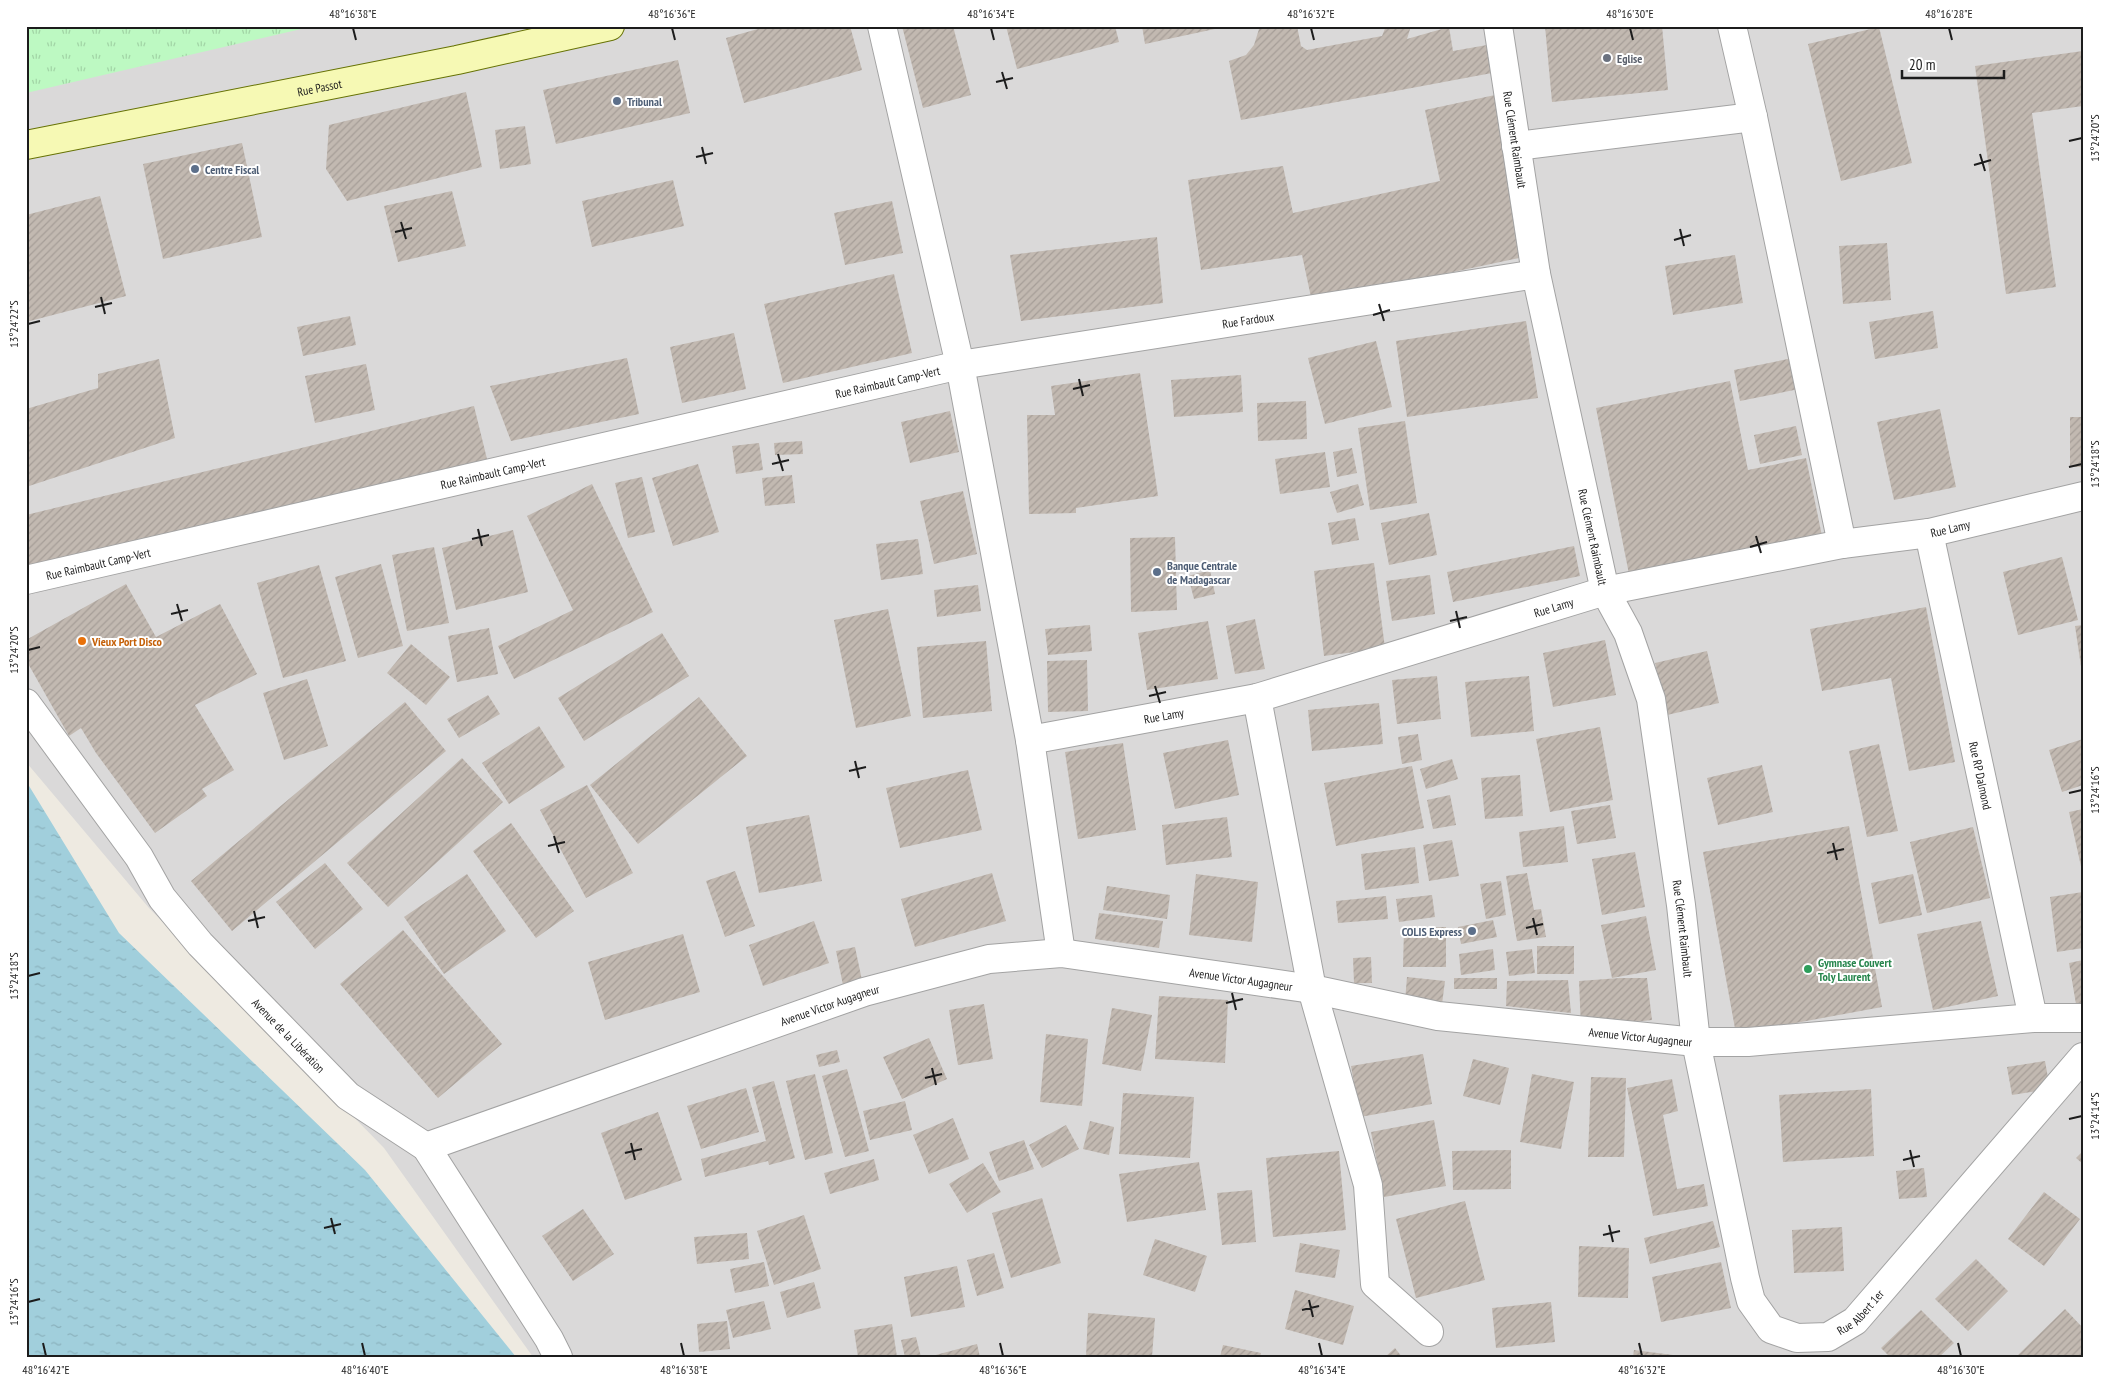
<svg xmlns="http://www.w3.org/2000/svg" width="2109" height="1383" font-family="'PT Sans Narrow',sans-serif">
	<defs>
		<pattern id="park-tufts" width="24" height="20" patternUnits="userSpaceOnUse" patternTransform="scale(1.25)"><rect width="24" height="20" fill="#bdf9c2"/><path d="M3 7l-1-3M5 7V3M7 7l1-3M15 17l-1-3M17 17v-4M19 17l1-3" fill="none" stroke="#a2d5a6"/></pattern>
		<pattern id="water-ripples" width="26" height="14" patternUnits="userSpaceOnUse" patternTransform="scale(1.25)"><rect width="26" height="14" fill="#a1cfdc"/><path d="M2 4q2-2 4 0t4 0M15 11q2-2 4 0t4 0" fill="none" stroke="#8ab1bc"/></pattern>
		<pattern id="building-hatch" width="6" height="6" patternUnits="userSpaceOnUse" patternTransform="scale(1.25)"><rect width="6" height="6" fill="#c2b9b1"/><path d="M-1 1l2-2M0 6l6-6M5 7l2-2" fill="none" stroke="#a69e98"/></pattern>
	</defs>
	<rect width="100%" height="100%" fill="#eeeae1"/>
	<path fill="#dad9d9" d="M26,26h2057v1331h-1550l-149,-209 -235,-240 -123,-146z"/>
	<path fill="url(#park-tufts)" d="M26,26h288l-288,67z"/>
	<path fill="url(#water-ripples)" d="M26,781l93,152 246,237 151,187h-490z"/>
	<path fill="url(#building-hatch)" d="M768,26h82l12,44 -118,33 -18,-65z
		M902,26h51l18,69 -48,13z
		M1006,26h109l4,16 -102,27z
		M1142,26h82v1l-79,17z
		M1262,26h35l4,20 6,4 75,-14 4,-10h25l-4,13 42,-12 4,24 34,-6 5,28 -251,47 -12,-59 17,-6 8,-10 5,-16z
		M1545,26h117l6,64 -116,12z
		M1831,26h28v3z
		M1879,27l33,136 -71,18 -33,-137z
		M2083,51v55l-51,7 24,174 -50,7 -31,-228z
		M678,60l12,53 -134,31 -13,-54z
		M466,92l16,75 -135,34 -21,-32 3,-44z
		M1509,92l34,161 -231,49 -10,-47 -101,15 -13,-90 95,-14 10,47 147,-32 -15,-71z
		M525,126l6,38 -31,5 -5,-39z
		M242,143l20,94 -99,22 -20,-95z
		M673,180l11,46 -92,21 -10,-46z
		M452,191l14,55 -68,16 -14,-56z
		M100,196l26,100 -100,26v-107z
		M892,201l11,52 -58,12 -11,-52z
		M1157,237l6,66 -142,18 -11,-66z
		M1887,243l4,57 -48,4 -4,-58z
		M1735,255l8,48 -70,12 -8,-49z
		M894,274l18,79 -129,30 -19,-79z
		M1933,311l5,37 -63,11 -6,-37z
		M350,316l6,29 -53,11 -6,-29z
		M1526,321l12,77 -131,19 -11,-76z
		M734,333l12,56 -64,14 -12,-56z
		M1376,341l16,66 -67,17 -17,-66z
		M1798,357l6,31 -64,13 -6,-31z
		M627,358l12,56 -128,27 -21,-55z
		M159,359l16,79 -149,49v-78l72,-21v-14z
		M366,364l9,46 -60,13 -10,-47z
		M1140,373l18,123 -82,12v5l-47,1 -2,-99h28l-4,-29z
		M1241,375l2,37 -69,5 -3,-37z
		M1730,381l18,89 58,-12 16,78 -193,38 -33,-166z
		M1306,401l1,38 -49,2 -1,-38z
		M474,406l13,53 -461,113v-57z
		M1940,409l16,78 -62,13 -17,-78z
		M950,411l9,41 -49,11 -9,-41z
		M2070,417h13v50h-13z
		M1405,421l12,82 -47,7 -12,-82z
		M1796,426l6,29 -42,9 -6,-29z
		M802,441l1,13 -28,1 -1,-12z
		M759,443l4,27 -27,4 -4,-28z
		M1352,448l5,25 -20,4 -4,-25z
		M1325,452l5,35 -50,7 -5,-35z
		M698,464l21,68 -46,14 -21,-68z
		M792,475l3,28 -30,3 -3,-28z
		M642,477l13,55 -27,6 -13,-55z
		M592,484l61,128 -139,67 -16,-33 75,-36 -46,-94z
		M1358,484l6,21 -27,8 -7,-21z
		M963,491l14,63 -43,10 -14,-63z
		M1429,513l8,42 -48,10 -8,-42z
		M1355,518l4,22 -27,5 -4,-22z
		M513,530l15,62 -72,18 -14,-62z
		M1175,537l2,73 -46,2 -1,-74z
		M918,539l5,35 -42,6 -5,-36z
		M1574,546l6,30 -127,26 -6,-30z
		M434,547l15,76 -42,8 -15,-76z
		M2062,557l16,63 -60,15 -15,-63z
		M1374,563l11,85 -61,8 -10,-85z
		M381,564l22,82 -45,12 -23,-81z
		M319,565l27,96 -63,17 -26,-95z
		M1210,570l5,24 -21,5 -6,-23z
		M1430,575l5,39 -43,7 -6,-40z
		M126,584l30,53 64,-33 37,70 -62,31 39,65 -32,19 5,7 -52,37 -59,-80 -15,-25 -12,8 -43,-76v-20z
		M978,585l3,26 -44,6 -3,-27z
		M1926,607l29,155 -46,9 -18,-93 -69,13 -12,-62z
		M888,609l23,107 -55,12 -22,-108z
		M1255,619l10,50 -30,5 -9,-48z
		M1208,621l10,58 -71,11 -9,-57z
		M1090,625l2,26 -44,4 -3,-26z
		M2083,625v48h-1l-7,-47z
		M489,628l9,46 -41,8 -9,-46z
		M662,633l27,43 -105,65 -26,-43z
		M1605,640l11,55 -63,12 -10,-54z
		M986,641l6,70 -69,7 -6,-71z
		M411,644l39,33 -24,28 -39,-32z
		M1707,651l12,52 -52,12 -12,-52z
		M1087,660l1,51 -40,1 -1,-51z
		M1437,676l4,43 -44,5 -5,-44z
		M1529,676l5,55 -63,6 -6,-55z
		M307,679l21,67 -44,14 -21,-67z
		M488,695l12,19 -41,24 -12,-19z
		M699,697l48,59 -109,88 -48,-59z
		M405,702l41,49 -214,180 -41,-50z
		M1379,703l4,41 -71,7 -4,-41z
		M539,726l26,41 -56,37 -27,-41z
		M1600,727l13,73 -63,12 -14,-73z
		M1418,734l4,26 -20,4 -4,-27z
		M2083,739v46l-21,7 -13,-42z
		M1228,740l11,55 -64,14 -12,-56z
		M1123,743l13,87 -58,9 -13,-87z
		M1879,744l19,87 -31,6 -18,-86z
		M462,758l41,44 -115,105 -41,-44z
		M1452,759l6,20 -32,10 -6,-20z
		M1762,765l11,47 -55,13 -11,-47z
		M1412,766l12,62 -88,18 -12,-63z
		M968,770l14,60 -82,18 -14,-60z
		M1520,775l3,41 -38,3 -4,-41z
		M587,785l46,88 -47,25 -46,-88z
		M1450,795l6,30 -23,4 -6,-29z
		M1610,805l6,33 -39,6 -6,-33z
		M2083,809v62h-1l-13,-59z
		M809,815l13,66 -63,12 -13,-66z
		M1227,817l5,40 -66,8 -4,-40z
		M511,823l63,88 -38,27 -63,-87z
		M1564,826l4,36 -45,5 -4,-35z
		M1849,826l33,181 -146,27 -33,-182z
		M1973,827l17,71 -63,15 -17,-71z
		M1452,840l7,36 -30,5 -6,-36z
		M1415,847l4,36 -54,7 -4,-36z
		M1635,852l10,55 -43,8 -10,-56z
		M325,863l38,46 -48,40 -39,-47z
		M735,871l20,55 -30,11 -19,-56z
		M992,873l14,48 -91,26 -14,-48z
		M1527,873l7,37 7,-1 5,28 -29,4 -11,-65z
		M467,874l39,57 -62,43 -40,-57z
		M1196,874l62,8 -6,60 -63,-7z
		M1913,874l9,41 -43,9 -8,-41z
		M1501,881l5,34 -20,4 -6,-35z
		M1107,886l63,9 -3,24 -64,-9z
		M2083,892v56l-26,4 -7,-55z
		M1432,895l3,22 -36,5 -3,-23z
		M1386,896l2,23 -50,4 -2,-22z
		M1099,913l64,8 -4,27 -64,-9z
		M1646,916l10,54 -44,8 -11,-53z
		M1493,920l4,17 -36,7 -3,-17z
		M814,921l15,42 -66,23 -14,-41z
		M1981,921l17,75 -65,14 -16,-76z
		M1446,927v40h-43l1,-39z
		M403,930l99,114 -64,54 -98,-114z
		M683,934l17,58 -95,28 -17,-58z
		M1537,946h37v28h-37z
		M855,947l8,38 -19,5 -8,-39z
		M1493,949l2,21 -34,5 -2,-21z
		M1532,949l3,24 -26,3 -3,-24z
		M1371,957l1,26h-18l-1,-25z
		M2083,960v49l-6,1 -8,-47z
		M1407,977l38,4 -3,23 -37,-3z
		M1454,978h43v11h-43z
		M1620,978h27l5,42 -71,8 -2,-47z
		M1568,980l3,33 -65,-7 1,-25z
		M1159,996l69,4 -3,63 -70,-4z
		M984,1004l9,55 -35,6 -9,-55z
		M1112,1008l40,7 -11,56 -39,-7z
		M1046,1034l42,5 -6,67 -42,-4z
		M929,1038l18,41 -45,20 -19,-42z
		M837,1050l3,12 -21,5 -3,-12z
		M1423,1054l9,50 -72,13 -9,-51z
		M1473,1059l36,9 -9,37 -37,-9z
		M2045,1061l5,28 -38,6 -5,-28z
		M847,1069l22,82 -24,6 -23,-81z
		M815,1074l18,79 -28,7 -19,-79z
		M1532,1074l42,8 -13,67 -41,-7z
		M1591,1077l35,1 -2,79h-36z
		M1672,1079l6,32 -15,4 14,74 27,-5 4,22 -55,10 -26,-128z
		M774,1081l21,77 -26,7 -1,-4 -63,16 -4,-18 65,-18 -14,-54z
		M746,1088l13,44 -58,17 -14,-43z
		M1871,1089l3,67 -91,6 -4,-67z
		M1123,1093l71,4 -4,61 -71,-4z
		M905,1101l7,29 -42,10 -7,-29z
		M658,1112l24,68 -57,20 -24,-67z
		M953,1118l16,41 -40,15 -16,-39z
		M1434,1120l12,66 -62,11 -13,-65z
		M1090,1121l24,6 -5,28 -26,-6z
		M1066,1125l13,24 -37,19 -13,-23z
		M1024,1140l10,29 -35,12 -10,-29z
		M1511,1150v39l-58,1 -1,-39z
		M1339,1151l7,79 -73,7 -7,-79z
		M2083,1151v13l-7,-6z
		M874,1159l5,21 -49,14 -6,-21z
		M1199,1162l7,48 -79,12 -8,-48z
		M983,1163l18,29 -34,21 -18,-29z
		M1924,1168l3,29 -28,2 -3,-28z
		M1252,1190l4,52 -34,3 -5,-52z
		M2044,1192l36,27 -36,47 -36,-27z
		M1042,1198l19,65 -50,15 -19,-65z
		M1465,1201l20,79 -69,18 -20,-79z
		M583,1209l31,45 -41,27 -31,-45z
		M804,1215l17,54 -47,16 -17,-54z
		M1713,1221l7,26 -70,17 -6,-26z
		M1842,1227l2,44 -50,2 -2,-43z
		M747,1233l2,26 -52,5 -3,-27z
		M1155,1239l52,17 -12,36 -52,-17z
		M1300,1243l40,7 -5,28 -40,-6z
		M1579,1246l50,2 -1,50 -50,-1z
		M994,1253l10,35 -27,8 -10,-36z
		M1976,1259l32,32 -40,40 -33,-32z
		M764,1262l5,24 -34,7 -5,-24z
		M1721,1262l10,46 -70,14 -9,-45z
		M957,1266l8,41 -54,10 -7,-40z
		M814,1282l7,26 -34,10 -7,-26z
		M1295,1290l59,16 -11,39 -58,-16z
		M764,1301l7,28 -38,9 -7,-28z
		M1551,1302l4,40 -59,6 -4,-40z
		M2065,1309l18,19v29h-67z
		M1921,1310l33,33 -15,14h-49l-9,-9z
		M1088,1313l67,5 -3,39h-66z
		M727,1321l3,28 -31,3 -2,-28z
		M892,1324l5,33h-39l-4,-27z
		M916,1337l5,20h-16l-4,-17z
		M977,1344l3,13h-48v-1z
		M1223,1345l38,8 -1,4h-40z
		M1395,1348l7,9h-17z
		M1634,1350l39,5 -1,2h-39z"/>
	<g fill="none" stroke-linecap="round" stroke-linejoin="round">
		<defs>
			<g id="street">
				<path d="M882,26l78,339 70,375 31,213"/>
				<path id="s1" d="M1498,26l38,248 69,317 23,42 23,66 30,206 15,137 49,236 6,23 20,28 26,9 31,-1 27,-16 228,-264"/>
				<path d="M1732,26l21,91 89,427"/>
				<path d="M1516,146l237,-29"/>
				<path id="s2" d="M1929,533l104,485"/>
				<path id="s3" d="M26,580l934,-215 576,-91"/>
				<path d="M1257,698l55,291 56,196 7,99 54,48"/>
				<path id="s4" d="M26,703l113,154 23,41 38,46 148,152 78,51 123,192 9,18"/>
				<path id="s5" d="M1030,740l227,-42 348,-107 237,-47 87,-11 154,-37"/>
				<path id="s6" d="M426,1147l438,-155 125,-33 72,-6 251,36 126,27 258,26h52l285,-24h50"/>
			</g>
			<g id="secondary">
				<path id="s7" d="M26,145l431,-85 153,-34"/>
			</g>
		</defs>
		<use href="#street" stroke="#a3a3a3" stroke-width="30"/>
		<use href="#secondary" stroke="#667205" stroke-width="30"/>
		<use href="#street" stroke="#fff" stroke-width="28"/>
		<use href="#secondary" stroke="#f6f9b4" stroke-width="28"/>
	</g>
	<path fill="none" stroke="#1c1c1c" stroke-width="2" d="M353,28l3,12M672,28l3,12M991,28l3,12M1311,28l3,12M1630,28l3,12M1949,28l3,12M1002,72l5,17M996,82l17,-4M2069,141l13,-3M702,147l4,17M1980,154l5,17M696,157l17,-4M1974,165l17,-5M401,222l5,17M1680,229l4,17M395,232l17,-4M1674,240l17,-5M101,297l4,17M1379,304l5,17M95,307l17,-4M1373,315l17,-5M28,324l12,-3M1079,379l4,17M1073,389l17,-4M778,454l5,17M772,464l17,-4M2069,467l13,-3M478,529l4,17M1756,536l5,17M472,539l17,-4M1750,547l17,-5M177,604l5,17M1456,611l4,17M171,614l17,-4M1450,621l17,-4M28,650l12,-3M1155,686l5,17M1149,696l17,-4M855,761l4,17M849,771l17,-4M2069,793l13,-3M554,836l5,17M1833,843l4,17M548,846l17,-4M1827,853l17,-4M254,911l4,17M1533,918l4,17M248,921l17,-4M1526,928l17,-4M28,976l12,-3M1232,993l4,17M1226,1003l17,-4M932,1068l4,17M925,1078l17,-4M2069,1119l13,-3M631,1143l4,17M1910,1150l4,17M625,1153l17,-4M1903,1160l17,-4M331,1218l4,16M1609,1225l4,17M324,1228l17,-4M1603,1235l17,-4M1309,1300l4,17M28,1302l12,-3M1302,1310l17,-4M43,1343l3,13M362,1343l3,13M681,1343l3,13M1000,1343l3,13M1319,1343l3,13M1639,1343l3,13M1958,1343l3,13"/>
	<circle fill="#6b7280" stroke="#fff" stroke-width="2" cx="1607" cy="58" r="5"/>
	<g fill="#5c6f8a" stroke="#fff" stroke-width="2">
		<circle cx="617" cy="101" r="5"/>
		<circle cx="195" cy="169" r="5"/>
		<circle cx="1157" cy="572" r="5"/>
		<circle cx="1472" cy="931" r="5"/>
	</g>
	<circle fill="#e8710a" stroke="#fff" stroke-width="2" cx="82" cy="641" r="5"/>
	<circle fill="#2e9e5b" stroke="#fff" stroke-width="2" cx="1808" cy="969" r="5"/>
	<g text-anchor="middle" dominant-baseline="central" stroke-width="4" stroke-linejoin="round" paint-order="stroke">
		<g font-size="12" font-weight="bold" fill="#5b616d" stroke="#fff" text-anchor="start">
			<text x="1617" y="58">Eglise</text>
		</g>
		<g font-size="12" fill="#1c1c1c" stroke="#fff">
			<text stroke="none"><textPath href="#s7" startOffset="299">Rue Passot</textPath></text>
			<text stroke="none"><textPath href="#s1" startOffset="115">Rue Clément Raimbault</textPath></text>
			<text stroke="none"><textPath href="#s3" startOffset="1250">Rue Fardoux</textPath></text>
			<text stroke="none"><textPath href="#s3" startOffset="884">Rue Raimbault Camp-Vert</textPath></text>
			<text stroke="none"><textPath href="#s3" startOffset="479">Rue Raimbault Camp-Vert</textPath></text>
			<text stroke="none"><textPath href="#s5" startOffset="946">Rue Lamy</textPath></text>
			<text stroke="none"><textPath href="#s1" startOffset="520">Rue Clément Raimbault</textPath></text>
			<text stroke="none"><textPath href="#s3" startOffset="74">Rue Raimbault Camp-Vert</textPath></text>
			<text stroke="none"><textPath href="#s5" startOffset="541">Rue Lamy</textPath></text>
			<text stroke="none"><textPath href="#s5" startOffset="136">Rue Lamy</textPath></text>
			<text stroke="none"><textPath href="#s2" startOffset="248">Rue RP Dalmond</textPath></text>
			<text stroke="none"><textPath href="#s1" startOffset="925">Rue Clément Raimbault</textPath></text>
			<text stroke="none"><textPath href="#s6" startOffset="848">Avenue Victor Augagneur</textPath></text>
			<text stroke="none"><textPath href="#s6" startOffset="428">Avenue Victor Augagneur</textPath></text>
			<text stroke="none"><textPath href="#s4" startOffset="425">Avenue de la Libération</textPath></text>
			<text stroke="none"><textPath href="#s6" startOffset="1252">Avenue Victor Augagneur</textPath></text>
			<text stroke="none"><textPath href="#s1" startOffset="1438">Rue Albert 1er</textPath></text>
		</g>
		<g font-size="12" font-weight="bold" fill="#4e5e75" stroke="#fff" text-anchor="start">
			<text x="627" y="101">Tribunal</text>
			<text x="205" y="169">Centre Fiscal</text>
			<text x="1167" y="565">Banque Centrale<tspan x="1167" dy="14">de Madagascar</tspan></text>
			<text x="1462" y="931" text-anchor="end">COLIS Express</text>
		</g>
		<g font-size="12" font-weight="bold" fill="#c56008" stroke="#fff" text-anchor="start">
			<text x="92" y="641">Vieux Port Disco</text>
		</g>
		<g font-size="12" font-weight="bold" fill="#27864d" stroke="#fff" text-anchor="start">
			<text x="1818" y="962">Gymnase Couvert<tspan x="1818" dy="14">Toly Laurent</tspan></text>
		</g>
	</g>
	<rect width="2109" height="1383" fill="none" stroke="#ffffff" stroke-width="55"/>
	<path d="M1902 70v8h102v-8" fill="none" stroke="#1c1c1c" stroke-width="2.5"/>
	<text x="1909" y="70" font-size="15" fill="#1c1c1c" stroke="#ffffff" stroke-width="4" paint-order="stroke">20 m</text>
	<rect x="28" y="28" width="2054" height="1328" fill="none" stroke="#1c1c1c" stroke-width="2"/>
	<g font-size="12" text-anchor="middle" fill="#1c1c1c">
		<text x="353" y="18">48°16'38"E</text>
		<text x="672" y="18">48°16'36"E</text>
		<text x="991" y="18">48°16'34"E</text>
		<text x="1311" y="18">48°16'32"E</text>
		<text x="1630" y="18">48°16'30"E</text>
		<text x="1949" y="18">48°16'28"E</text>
		<text transform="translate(2095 138) rotate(-90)" y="4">13°24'20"S</text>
		<text transform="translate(14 324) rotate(-90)" y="4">13°24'22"S</text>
		<text transform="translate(2095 464) rotate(-90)" y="4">13°24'18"S</text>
		<text transform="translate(14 650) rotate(-90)" y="4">13°24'20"S</text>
		<text transform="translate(2095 790) rotate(-90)" y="4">13°24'16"S</text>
		<text transform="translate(14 976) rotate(-90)" y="4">13°24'18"S</text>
		<text transform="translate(2095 1116) rotate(-90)" y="4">13°24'14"S</text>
		<text transform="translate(14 1302) rotate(-90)" y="4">13°24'16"S</text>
		<text x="46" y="1374">48°16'42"E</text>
		<text x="365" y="1374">48°16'40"E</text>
		<text x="684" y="1374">48°16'38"E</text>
		<text x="1003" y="1374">48°16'36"E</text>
		<text x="1322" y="1374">48°16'34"E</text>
		<text x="1642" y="1374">48°16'32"E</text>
		<text x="1961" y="1374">48°16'30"E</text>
	</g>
</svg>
